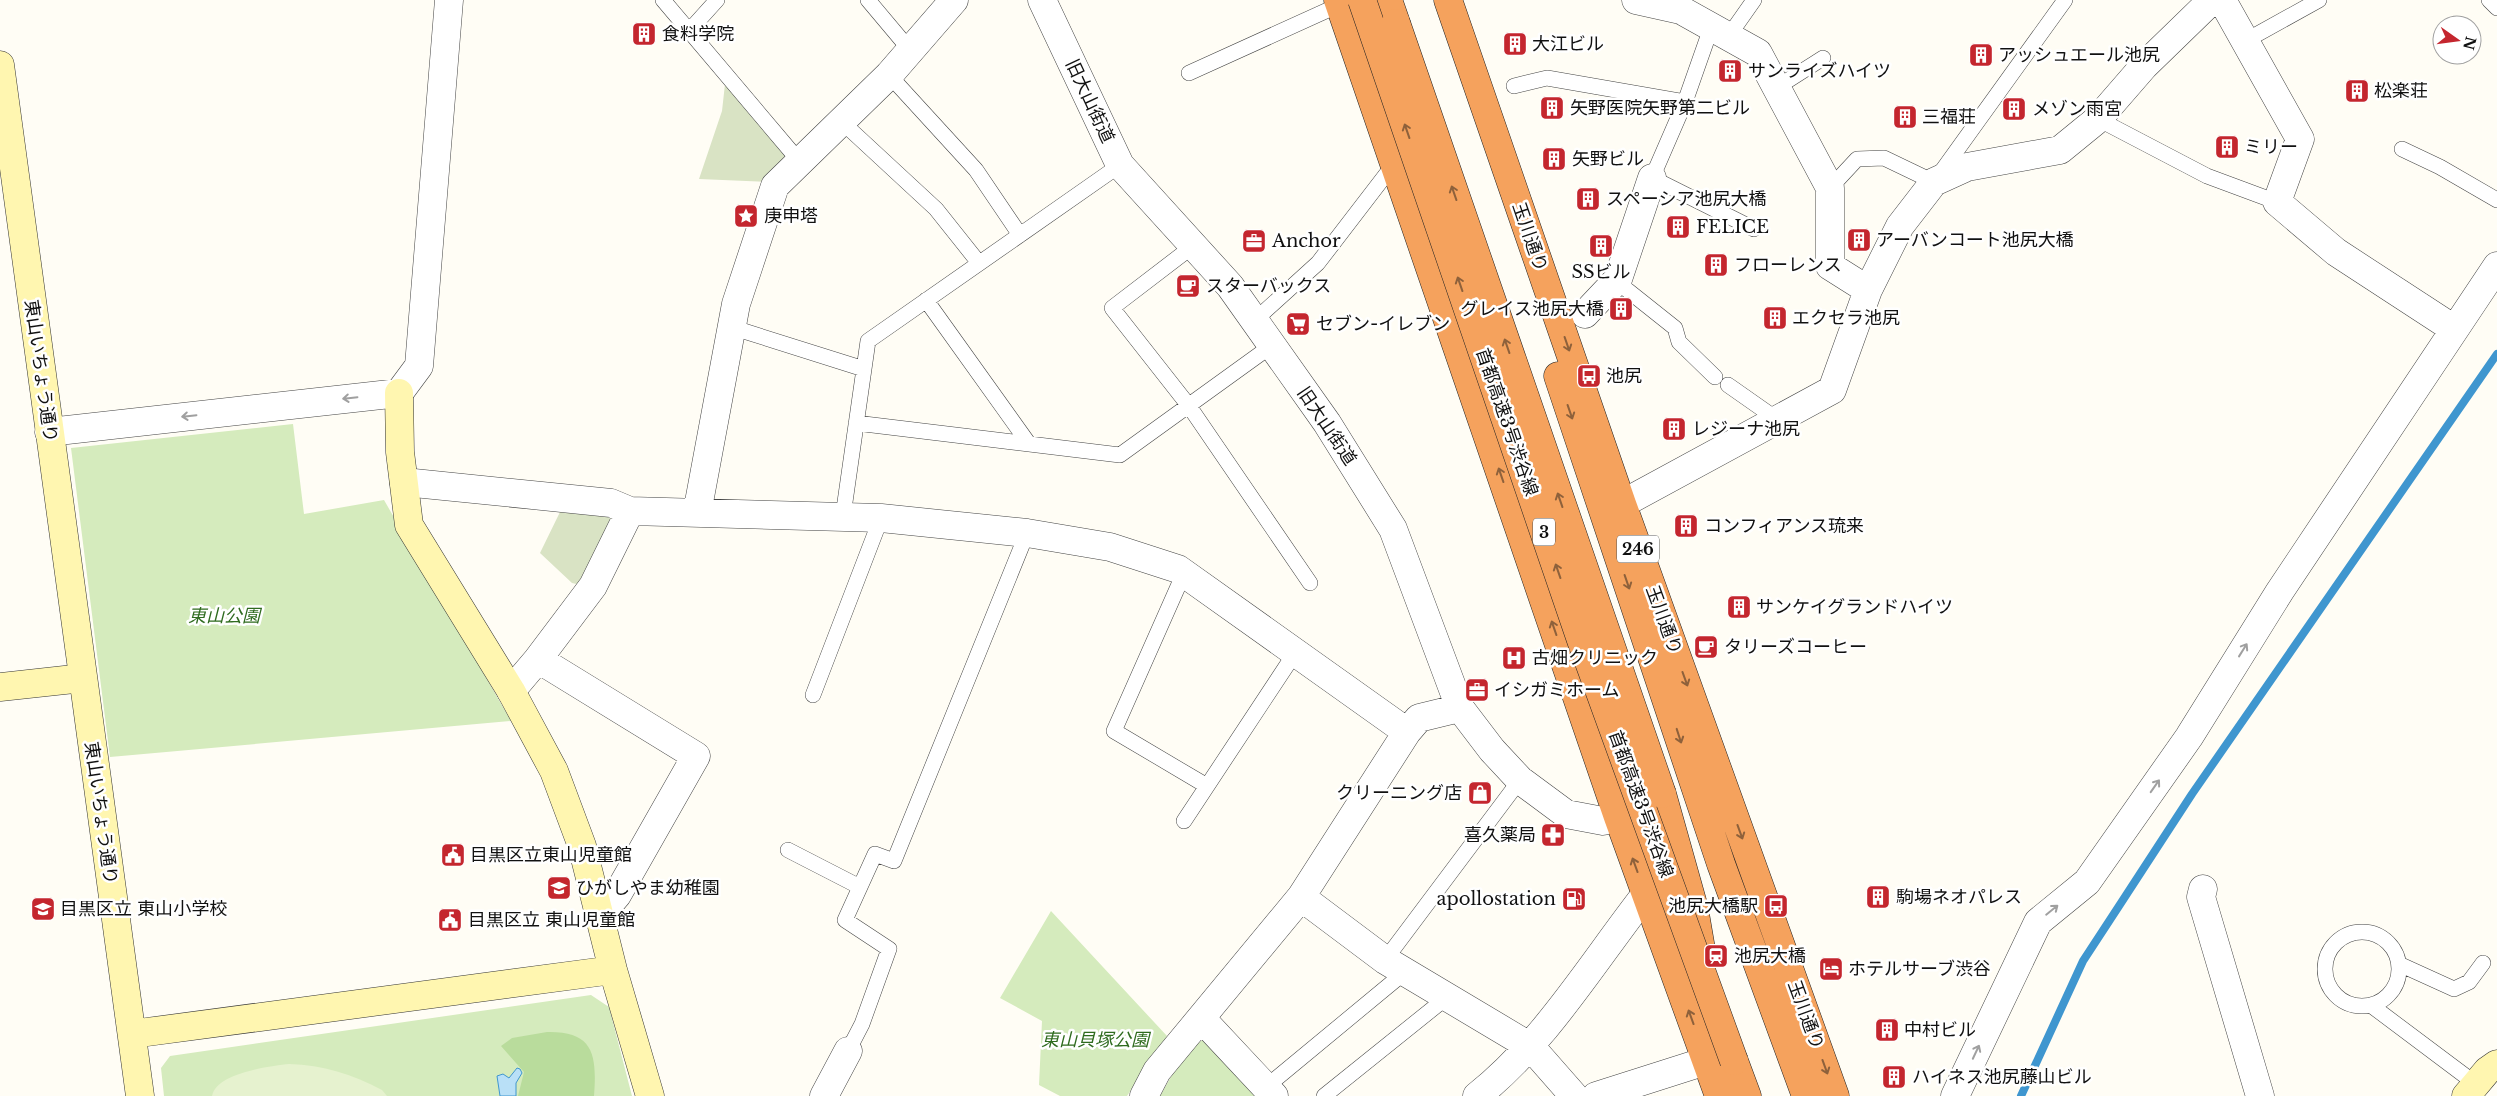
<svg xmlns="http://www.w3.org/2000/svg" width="2497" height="1096" font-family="'Libre Baskerville','Noto Sans JP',serif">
	<rect width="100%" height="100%" fill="#fffdf5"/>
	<path fill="#d5ebbd" d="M293,424l11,90 80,-14 127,221 -401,36 -39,-309z
		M1051,911l116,125 -40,60h-67l-21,-11 3,-64 -42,-23z
		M591,995l18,12 23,89h-468l-3,-28 9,-12z
		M1205,1038l59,58h-104l24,-42z"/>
	<path fill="#b9dc9c" d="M547,1032c47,-1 50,23 47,64h-76l6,-24 -23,-26 11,-8z"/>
	<path fill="#d9e3c4" d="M725,84l67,75 -20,23 -73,-3 23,-68z
		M560,512l60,4 -35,70 -13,-3 -32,-30z"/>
	<path fill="#e6f2cf" d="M289,1064c35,1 62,10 93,26l5,6h-175c4,-23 58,-30 77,-32z"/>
	<path fill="#b9e0f7" stroke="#3f96cf" d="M517,1068l3,1 2,4 -6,10v13h-16l-3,-20 6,-2 6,4z"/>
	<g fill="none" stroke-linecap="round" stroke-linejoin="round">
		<path stroke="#3f96cf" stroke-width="8" d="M2021,1096l62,-135 36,-55 73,-112 305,-440"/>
		<defs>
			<path id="lane" d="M663,0l137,162
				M868,0l42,50
				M2489,0l8,8
				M689,31l28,-31
				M1728,37l26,-37
				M2245,41l74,-41
				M1189,73l150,-68
				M889,75l87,95 44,65
				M1514,86l33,-8 138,24 26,-74
				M1776,88l47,-30
				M1685,102l-33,76 102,51
				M2098,119l109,57 70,26
				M842,122l94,87 43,54
				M2402,149l38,18 57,33
				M1830,188l27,-29 27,-1 50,24 131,-182
				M1193,246l-81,62 77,98 121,177
				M1618,279l8,10 49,39 4,14 36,35
				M926,300l103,144
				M1254,321l64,-58 76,-99
				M731,327l133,42
				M1728,385l50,35
				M856,423l264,32 151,-109
				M843,516l25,-175 252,-176
				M1184,573l-70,158 93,55
				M813,695l68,-177
				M1184,821l111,-168
				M788,850l72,37
				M2325 969a37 37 0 1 1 74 0a37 37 0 1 1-74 0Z
				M1385,960l135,-180
				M2399,964l55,25 15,-7 14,-19
				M2372,1006l104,78
				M848,1051l14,-27 27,-75 -44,-29 30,-66 19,7 133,-328
				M1266,1087l139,-115
				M1324,1096l122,-98"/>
			<path id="street" d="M1042,0l78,165 110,121 97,137 66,106 67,179 32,42 28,30 46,34 37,7 15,-4
				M1636,0l45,10 77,43 72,135v78l38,24
				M2222,0l78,139 -23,63 59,50 118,77
				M1585,314l33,-35 34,-101
				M49,432l350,-39 20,-27 30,-366
				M404,482l207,21 19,8 251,7 146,15 83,14 68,22 229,163
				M1622,504l210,-114 36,-100 32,-64 34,-44 33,-15 93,-17 38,-31 46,-53 68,-66
				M697,513l39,-209 39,-118 114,-111 65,-75
				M538,659l158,97 -79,139 -17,20
				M511,691l27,-32 55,-73 37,-75
				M2203,889l-2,8 59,199
				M1301,897l84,63 146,87 43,49
				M1201,1018l73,78
				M824,1096l24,-45
				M1144,1096l13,-25 144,-174 106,-165 12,-14 41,-10
				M1477,1096c69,-55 115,-133 169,-202
				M1596,1096l110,-35
				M1955,1096l83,-174 49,-40 102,-145 91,-146 217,-325"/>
			<path id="secondary" d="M0,65l140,1031
				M399,393l1,59 9,73 102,166 43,80 28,75 31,124 37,126
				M0,687l83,-9
				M132,1034l481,-64
				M2466,1096l21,-25 10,-7"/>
			<path id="highway" d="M1338,0l280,817 101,279
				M1388,0l8,23
				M1448,0l174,504 213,592
				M1558,376l163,488 85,232
				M1662,794l32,114 7,41
				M1734,1061l13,35"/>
		</defs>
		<use href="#lane" stroke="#444" stroke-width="16"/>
		<use href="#street" stroke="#444" stroke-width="29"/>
		<use href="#secondary" stroke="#333" stroke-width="29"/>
		<use href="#highway" stroke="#222" stroke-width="29"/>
		<use href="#lane" stroke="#fff" stroke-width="15"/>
		<use href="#street" stroke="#fff" stroke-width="28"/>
		<use href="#secondary" stroke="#fff6b0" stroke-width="28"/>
		<use href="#highway" stroke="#f5a25d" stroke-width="28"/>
		<defs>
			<path id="highway-bridge" d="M1362,0l219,640 153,421
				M1396,23l266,771"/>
		</defs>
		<use href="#highway-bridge" stroke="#222" stroke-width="29" stroke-linecap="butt"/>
		<use href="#highway-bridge" stroke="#f5a25d" stroke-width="28"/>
	</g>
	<defs><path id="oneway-shaft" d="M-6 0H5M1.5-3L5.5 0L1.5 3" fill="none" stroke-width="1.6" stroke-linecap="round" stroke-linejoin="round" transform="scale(1.25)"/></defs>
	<g stroke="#8e613b">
		<use href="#oneway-shaft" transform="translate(1407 131) rotate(-109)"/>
		<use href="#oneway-shaft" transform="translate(1454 193) rotate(-109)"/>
		<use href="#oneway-shaft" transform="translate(1460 284) rotate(-109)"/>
		<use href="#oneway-shaft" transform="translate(1567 344) rotate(71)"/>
		<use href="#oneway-shaft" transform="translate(1507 346) rotate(-109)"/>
		<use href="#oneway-shaft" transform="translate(1570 412) rotate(71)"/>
		<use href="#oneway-shaft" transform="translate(1501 475) rotate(-109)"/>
		<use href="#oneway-shaft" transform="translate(1560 500) rotate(-109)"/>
		<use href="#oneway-shaft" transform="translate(1558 571) rotate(-109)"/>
		<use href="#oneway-shaft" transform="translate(1627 582) rotate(71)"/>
		<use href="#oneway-shaft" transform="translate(1554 628) rotate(-109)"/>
		<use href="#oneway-shaft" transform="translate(1685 679) rotate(70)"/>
		<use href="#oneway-shaft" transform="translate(1679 736) rotate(72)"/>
		<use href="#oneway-shaft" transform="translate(1740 832) rotate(70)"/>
		<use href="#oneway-shaft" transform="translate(1635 865) rotate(-110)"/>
		<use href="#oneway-shaft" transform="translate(1691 1017) rotate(-110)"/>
		<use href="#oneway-shaft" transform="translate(1825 1067) rotate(70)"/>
	</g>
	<g stroke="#a0a0a0">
		<use href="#oneway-shaft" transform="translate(350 398) rotate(174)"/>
		<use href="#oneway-shaft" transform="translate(189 416) rotate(174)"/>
		<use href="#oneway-shaft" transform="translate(2243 650) rotate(-58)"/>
		<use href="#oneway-shaft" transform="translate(2155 786) rotate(-55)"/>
		<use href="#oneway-shaft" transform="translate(2052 910) rotate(-39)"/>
		<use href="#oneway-shaft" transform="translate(1976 1052) rotate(-65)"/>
	</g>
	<defs>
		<symbol id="building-square" viewBox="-11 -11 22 22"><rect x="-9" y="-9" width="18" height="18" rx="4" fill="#c4262e" stroke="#fff"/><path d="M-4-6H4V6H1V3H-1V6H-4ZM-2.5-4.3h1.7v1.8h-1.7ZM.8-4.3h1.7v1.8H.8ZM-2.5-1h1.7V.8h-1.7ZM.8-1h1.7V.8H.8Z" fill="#fff"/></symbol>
		<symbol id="sight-square" viewBox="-11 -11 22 22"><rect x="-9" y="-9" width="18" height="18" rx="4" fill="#c4262e" stroke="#fff"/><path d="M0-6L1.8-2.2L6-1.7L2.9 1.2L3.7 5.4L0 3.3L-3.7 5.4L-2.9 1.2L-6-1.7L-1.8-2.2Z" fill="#fff"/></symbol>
		<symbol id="office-square" viewBox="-11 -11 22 22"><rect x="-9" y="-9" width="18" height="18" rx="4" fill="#c4262e" stroke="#fff"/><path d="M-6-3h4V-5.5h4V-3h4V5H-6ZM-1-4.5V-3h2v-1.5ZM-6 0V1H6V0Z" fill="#fff"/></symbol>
		<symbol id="cafe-square" viewBox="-11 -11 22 22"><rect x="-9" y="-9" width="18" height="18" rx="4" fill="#c4262e" stroke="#fff"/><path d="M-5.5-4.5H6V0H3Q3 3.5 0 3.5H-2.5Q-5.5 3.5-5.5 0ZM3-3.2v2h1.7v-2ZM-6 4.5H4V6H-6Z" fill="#fff"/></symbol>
		<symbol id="supermarket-square" viewBox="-11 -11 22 22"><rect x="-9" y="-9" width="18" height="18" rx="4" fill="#c4262e" stroke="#fff"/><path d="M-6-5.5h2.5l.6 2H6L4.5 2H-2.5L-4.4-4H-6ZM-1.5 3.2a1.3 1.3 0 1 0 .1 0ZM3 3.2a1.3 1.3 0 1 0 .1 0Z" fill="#fff"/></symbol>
		<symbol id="bus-square" viewBox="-11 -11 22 22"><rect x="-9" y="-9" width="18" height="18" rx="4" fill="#c4262e" stroke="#fff"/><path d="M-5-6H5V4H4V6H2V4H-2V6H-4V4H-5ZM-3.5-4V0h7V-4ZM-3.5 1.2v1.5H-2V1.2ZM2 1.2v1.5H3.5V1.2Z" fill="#fff"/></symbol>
		<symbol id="hospital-square" viewBox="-11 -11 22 22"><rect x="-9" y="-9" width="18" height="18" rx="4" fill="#c4262e" stroke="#fff"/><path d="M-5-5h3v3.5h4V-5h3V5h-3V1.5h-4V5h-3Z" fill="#fff"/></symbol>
		<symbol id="shop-square" viewBox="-11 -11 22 22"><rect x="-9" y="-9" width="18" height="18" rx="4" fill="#c4262e" stroke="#fff"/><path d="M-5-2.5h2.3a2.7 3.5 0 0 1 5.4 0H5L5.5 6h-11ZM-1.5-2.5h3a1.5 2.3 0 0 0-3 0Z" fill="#fff"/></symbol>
		<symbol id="pharmacy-square" viewBox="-11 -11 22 22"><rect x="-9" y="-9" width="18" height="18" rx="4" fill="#c4262e" stroke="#fff"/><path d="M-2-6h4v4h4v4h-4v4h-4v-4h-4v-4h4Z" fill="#fff"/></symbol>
		<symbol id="civic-square" viewBox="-11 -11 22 22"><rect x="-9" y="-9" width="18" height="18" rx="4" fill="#c4262e" stroke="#fff"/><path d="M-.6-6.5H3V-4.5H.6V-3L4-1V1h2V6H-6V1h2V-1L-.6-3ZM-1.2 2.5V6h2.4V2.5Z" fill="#fff"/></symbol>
		<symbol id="school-square" viewBox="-11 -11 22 22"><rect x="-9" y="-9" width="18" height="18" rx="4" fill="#c4262e" stroke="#fff"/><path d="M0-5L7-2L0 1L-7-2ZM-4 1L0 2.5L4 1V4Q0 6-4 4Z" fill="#fff"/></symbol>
		<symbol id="fuel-square" viewBox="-11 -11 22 22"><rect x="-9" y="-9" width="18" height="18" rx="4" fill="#c4262e" stroke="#fff"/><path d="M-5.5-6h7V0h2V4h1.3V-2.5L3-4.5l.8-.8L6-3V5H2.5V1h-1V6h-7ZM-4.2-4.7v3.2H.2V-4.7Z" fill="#fff"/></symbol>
		<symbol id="station-square" viewBox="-11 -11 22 22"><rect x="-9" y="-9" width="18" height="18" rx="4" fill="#c4262e" stroke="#fff"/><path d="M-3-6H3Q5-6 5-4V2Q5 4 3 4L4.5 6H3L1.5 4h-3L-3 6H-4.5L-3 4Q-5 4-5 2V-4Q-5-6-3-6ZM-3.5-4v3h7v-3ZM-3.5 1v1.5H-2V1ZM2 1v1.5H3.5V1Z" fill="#fff"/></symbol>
		<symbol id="hotel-square" viewBox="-11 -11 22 22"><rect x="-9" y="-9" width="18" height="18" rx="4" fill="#c4262e" stroke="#fff"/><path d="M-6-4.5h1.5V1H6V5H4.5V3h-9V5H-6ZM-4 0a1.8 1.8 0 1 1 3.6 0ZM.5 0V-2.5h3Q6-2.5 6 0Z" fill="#fff"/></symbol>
	</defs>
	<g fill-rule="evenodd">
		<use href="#building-square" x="630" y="20" width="28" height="28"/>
		<use href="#building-square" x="1501" y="30" width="28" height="28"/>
		<use href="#building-square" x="1967" y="41" width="28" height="28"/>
		<use href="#building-square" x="1716" y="57" width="28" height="28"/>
		<use href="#building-square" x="2343" y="77" width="28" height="28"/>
		<use href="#building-square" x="1538" y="94" width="28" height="28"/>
		<use href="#building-square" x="2000" y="95" width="28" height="28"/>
		<use href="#building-square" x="1891" y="103" width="28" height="28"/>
		<use href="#building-square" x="2213" y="133" width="28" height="28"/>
		<use href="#building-square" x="1540" y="145" width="28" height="28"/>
		<use href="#building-square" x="1574" y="185" width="28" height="28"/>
		<use href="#sight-square" x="732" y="202" width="28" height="28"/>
		<use href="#building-square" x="1664" y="213" width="28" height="28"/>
		<use href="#building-square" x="1845" y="226" width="28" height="28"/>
		<use href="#office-square" x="1240" y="227" width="28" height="28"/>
		<use href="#building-square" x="1587" y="232" width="28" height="28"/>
		<use href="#building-square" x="1702" y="251" width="28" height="28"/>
		<use href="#cafe-square" x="1174" y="272" width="28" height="28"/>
		<use href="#building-square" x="1607" y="295" width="28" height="28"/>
		<use href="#building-square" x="1761" y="304" width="28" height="28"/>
		<use href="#supermarket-square" x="1284" y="310" width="28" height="28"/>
		<use href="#bus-square" x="1575" y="362" width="28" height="28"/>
		<use href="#building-square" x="1660" y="415" width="28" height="28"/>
		<use href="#building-square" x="1672" y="512" width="28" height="28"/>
		<use href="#building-square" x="1725" y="593" width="28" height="28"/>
		<use href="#cafe-square" x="1692" y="633" width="28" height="28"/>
		<use href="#hospital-square" x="1500" y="644" width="28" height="28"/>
		<use href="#office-square" x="1463" y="676" width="28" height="28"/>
		<use href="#shop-square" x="1466" y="779" width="28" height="28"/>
		<use href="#pharmacy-square" x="1539" y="821" width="28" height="28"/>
		<use href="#civic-square" x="439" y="841" width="28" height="28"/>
		<use href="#school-square" x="545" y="874" width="28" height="28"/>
		<use href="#building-square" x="1864" y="883" width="28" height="28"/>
		<use href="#fuel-square" x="1560" y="885" width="28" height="28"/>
		<use href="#bus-square" x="1762" y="892" width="28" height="28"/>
		<use href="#school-square" x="29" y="895" width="28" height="28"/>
		<use href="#civic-square" x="436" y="906" width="28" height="28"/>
		<use href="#station-square" x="1702" y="942" width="28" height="28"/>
		<use href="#hotel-square" x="1817" y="955" width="28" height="28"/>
		<use href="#building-square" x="1873" y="1016" width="28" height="28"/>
		<use href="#building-square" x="1880" y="1063" width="28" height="28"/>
	</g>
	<g text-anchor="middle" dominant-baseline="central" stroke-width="5" stroke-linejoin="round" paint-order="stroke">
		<g fill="#fff" stroke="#585858" stroke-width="1">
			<rect x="1533" y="518.5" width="22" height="27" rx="4"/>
			<rect x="1617" y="535.5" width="42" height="27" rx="4"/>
		</g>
		<g font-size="16" font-weight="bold" fill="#111">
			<text x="1544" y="532">3</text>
			<text x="1638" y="549">246</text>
		</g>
		<g font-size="18" fill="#111" stroke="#fff" text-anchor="start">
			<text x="662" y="34">食料学院</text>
			<text x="1532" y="44">大江ビル</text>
			<text x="1998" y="55">アッシュエール池尻</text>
			<text x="1748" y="71">サンライズハイツ</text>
			<text x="2374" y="91">松楽荘</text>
			<text x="1570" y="108">矢野医院矢野第二ビル</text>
			<text x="2032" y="109">メゾン雨宮</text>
			<text x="1922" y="117">三福荘</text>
			<text x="2244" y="147">ミリー</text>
			<text x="1572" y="159">矢野ビル</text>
			<text x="1606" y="199">スペーシア池尻大橋</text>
			<text x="764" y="216">庚申塔</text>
			<text x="1696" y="227">FELICE</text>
			<text x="1876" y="240">アーバンコート池尻大橋</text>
			<text x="1272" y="241">Anchor</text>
			<text x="1734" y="265">フローレンス</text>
			<text x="1601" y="272" text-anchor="middle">SSビル</text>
			<text x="1206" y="286">スターバックス</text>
			<text x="1604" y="309" text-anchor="end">グレイス池尻大橋</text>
			<text x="1792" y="318">エクセラ池尻</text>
			<text x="1316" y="324">セブン-イレブン</text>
			<text x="1606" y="376">池尻</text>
			<text x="1692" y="429">レジーナ池尻</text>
			<text x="1704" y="526">コンフィアンス琉来</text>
			<text x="1756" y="607">サンケイグランドハイツ</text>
			<text x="1724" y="647">タリーズコーヒー</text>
			<text x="1532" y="658">古畑クリニック</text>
			<text x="1494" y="690">イシガミホーム</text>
			<text x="1462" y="793" text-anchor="end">クリーニング店</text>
			<text x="1536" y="835" text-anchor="end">喜久薬局</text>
			<text x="470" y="855">目黒区立東山児童館</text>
			<text x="576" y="888">ひがしやま幼稚園</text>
			<text x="1896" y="897">駒場ネオパレス</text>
			<text x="1556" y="899" text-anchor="end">apollostation</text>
			<text x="1758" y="906" text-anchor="end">池尻大橋駅</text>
			<text x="60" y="909">目黒区立 東山小学校</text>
			<text x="468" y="920">目黒区立 東山児童館</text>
			<text x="1734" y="956">池尻大橋</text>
			<text x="1848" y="969">ホテルサーブ渋谷</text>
			<text x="1904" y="1030">中村ビル</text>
			<text x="1912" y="1077">ハイネス池尻藤山ビル</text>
		</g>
		<g font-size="18" fill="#111" stroke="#fff">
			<text transform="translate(1090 101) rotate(65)">旧大山街道</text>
			<text transform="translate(1530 237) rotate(71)">玉川通り</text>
			<text transform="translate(41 371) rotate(82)">東山いちょう通り</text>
			<text transform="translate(1507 422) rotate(71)">首都高速3号渋谷線</text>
			<text transform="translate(1327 426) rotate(56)">旧大山街道</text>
			<text transform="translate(1664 620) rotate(70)">玉川通り</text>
			<text transform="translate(1641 804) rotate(70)">首都高速3号渋谷線</text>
			<text transform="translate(101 813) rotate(82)">東山いちょう通り</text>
			<text transform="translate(1806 1015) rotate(70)">玉川通り</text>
		</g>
		<g font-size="18" font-style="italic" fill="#2f6b1f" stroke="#fff">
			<text x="224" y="616">東山公園</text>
			<text x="1095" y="1040">東山貝塚公園</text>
		</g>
	</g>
	<g transform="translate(2457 40) rotate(104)"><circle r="24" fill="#ffffff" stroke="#a0a0a0"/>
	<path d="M0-4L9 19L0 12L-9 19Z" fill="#c4262e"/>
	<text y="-8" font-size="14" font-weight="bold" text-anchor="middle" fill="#111111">N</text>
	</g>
</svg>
